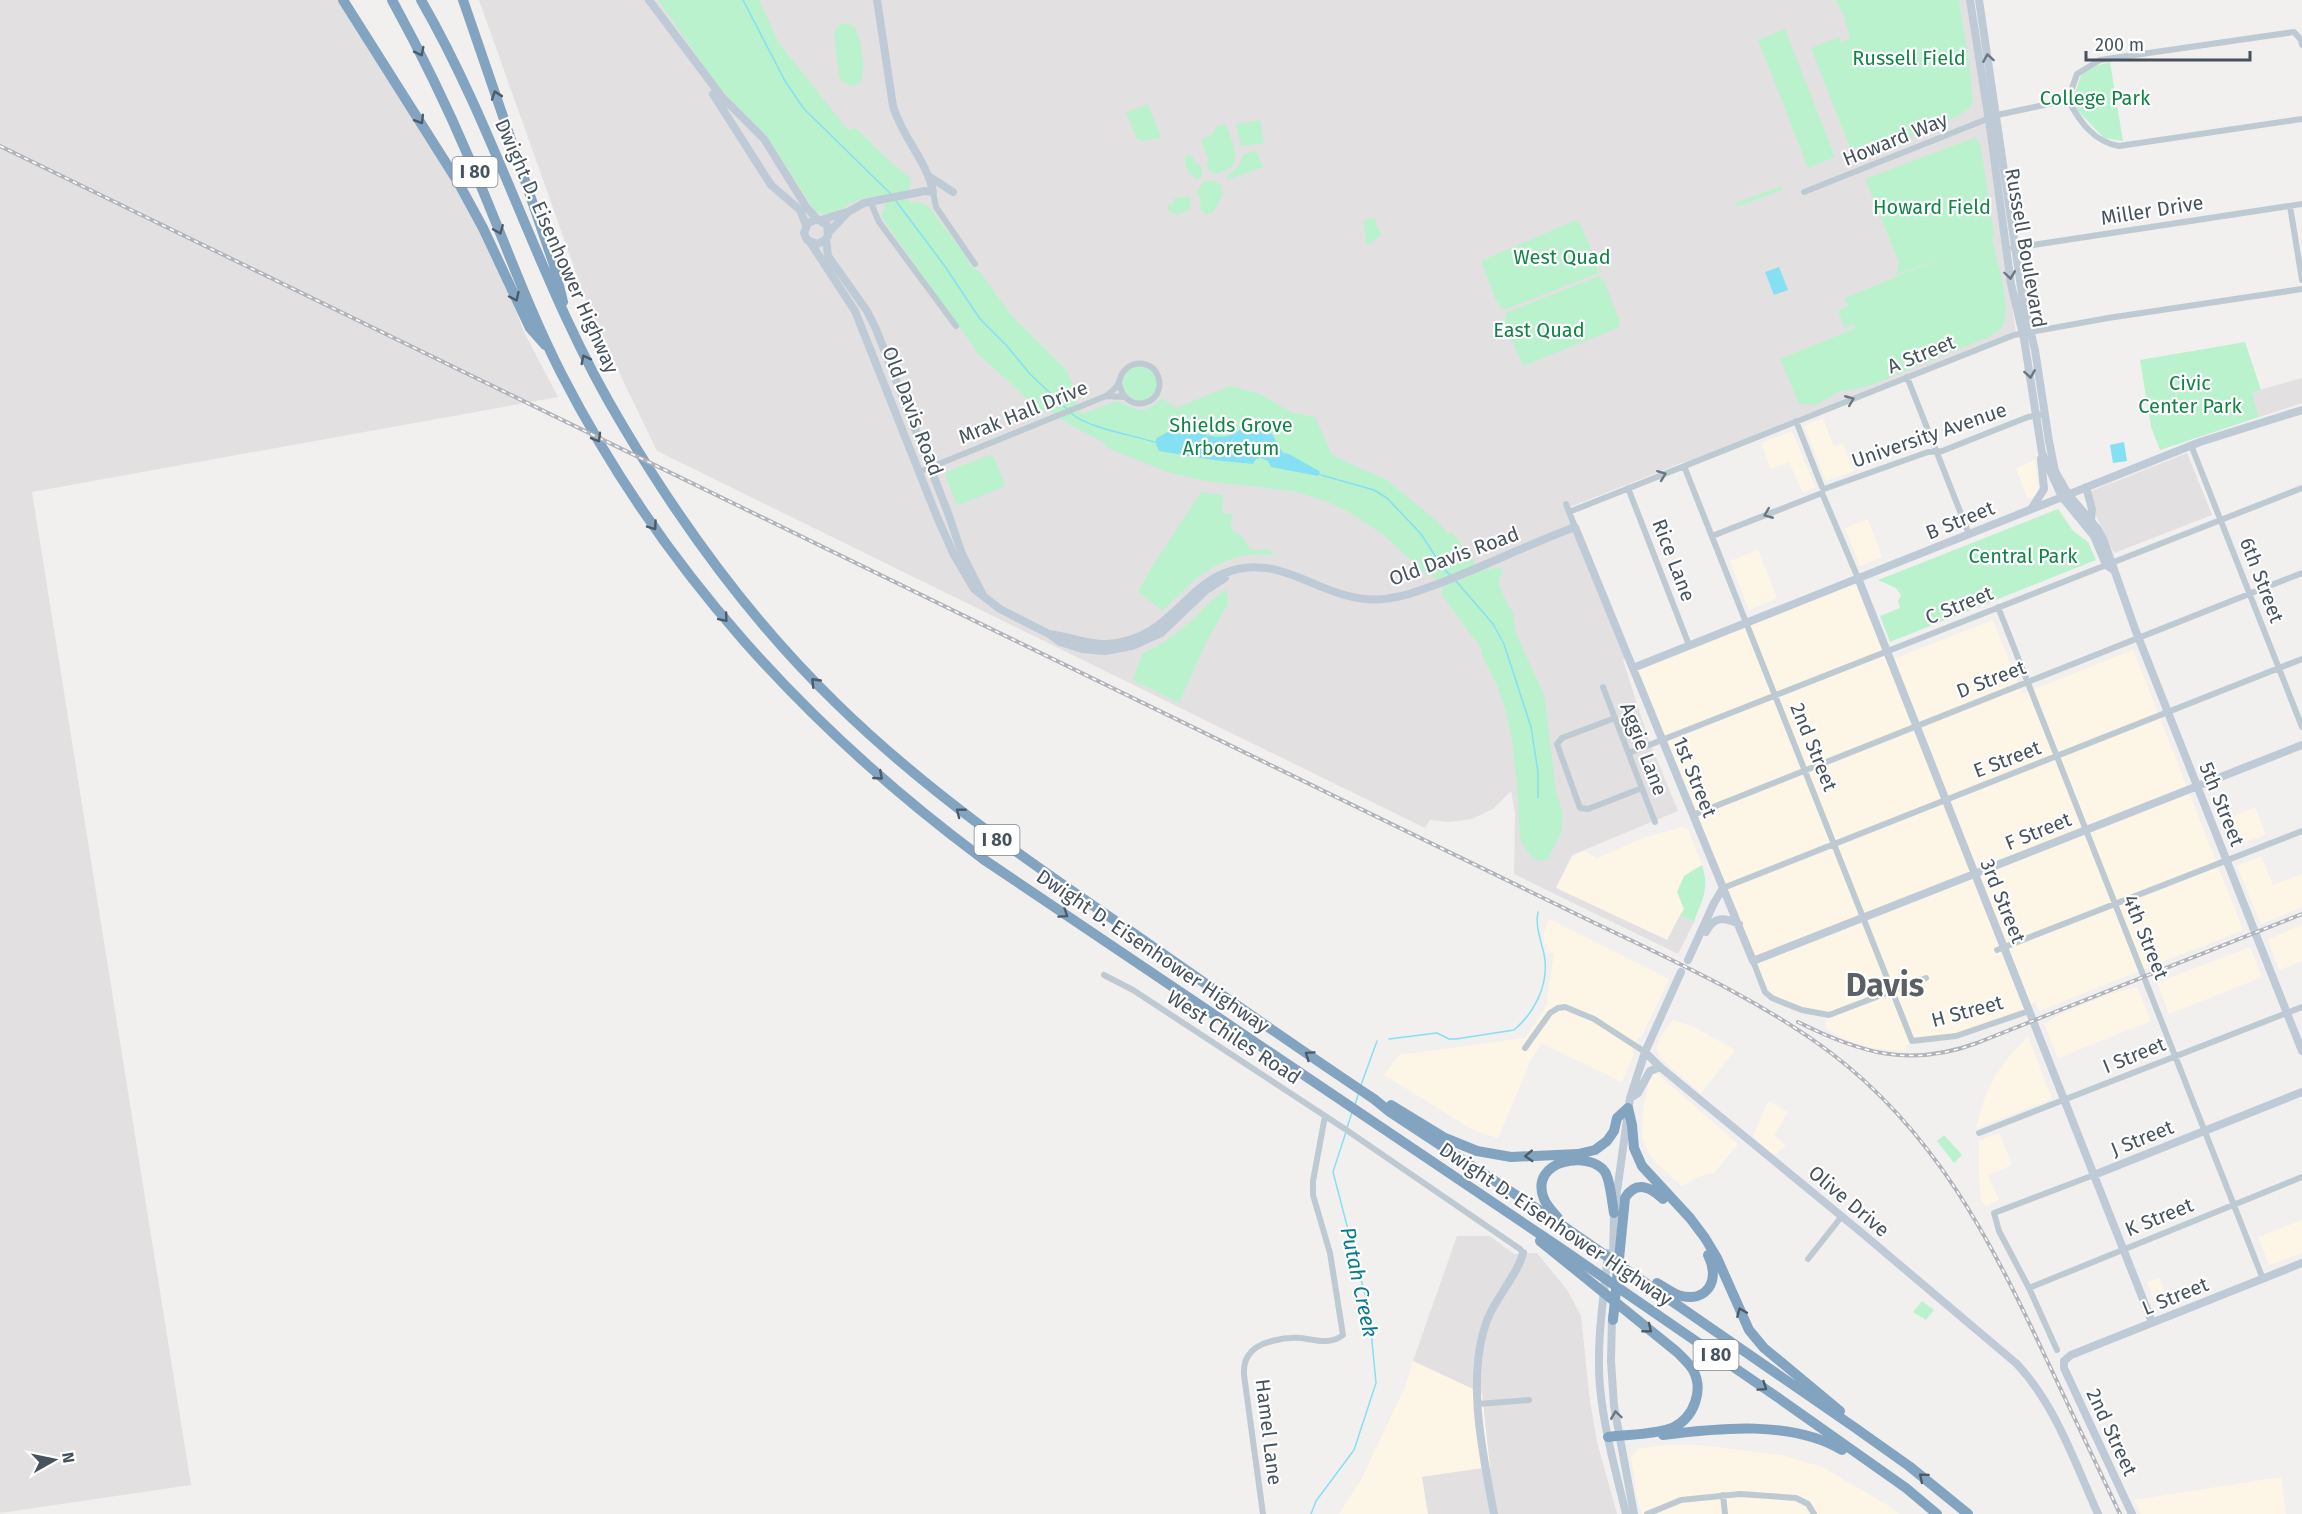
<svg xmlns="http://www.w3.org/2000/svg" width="2302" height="1514" font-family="'Fira Sans',sans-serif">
	<rect width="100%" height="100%" fill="#f2efef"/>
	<path fill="#fdf6e7" d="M1823,418l11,29 9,-3 11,27 -28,10 -22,-55z
		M1792,431l23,56 -12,6 -14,-31 -18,7 -10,-26z
		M2035,460l3,30 -2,5 -8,4 -12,-31z
		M1868,519l14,38 -22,9 -15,-38z
		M1758,550l19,48 -28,12 -19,-49z
		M1858,578l33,82 102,-40 29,74 111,-44 110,280 -204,81 -4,-9 -8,3 2,6 -85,27 -24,1 -13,6 -1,6 -34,-3 -28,-9 -18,-11v-15l-24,-3 -30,-12 -49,-110 -90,-220z
		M2255,807l11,28 -32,11 -13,-24z
		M1683,827l5,2 14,36 -11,5 -10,12 -4,11 7,16 -16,31 -112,-52 17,-32 11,-5 13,7 49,-21z
		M2261,856l12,29 29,-11v33l-41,17 -24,-58z
		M1549,919l120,60 -28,59h-3l-6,12 2,4 -12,28 -81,-39 -11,19 -32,76 -23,-7 -91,-56 15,-20 126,-17 23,-34 -1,-7 7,-43 -7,-2 -4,-16z
		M2302,925v36l-23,9 -11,-29 1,-2z
		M2250,947l12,30 -93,37 -12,-31z
		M2137,987l14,34 -93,37 -14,-34 19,-11 47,-19z
		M1673,1020l21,7 41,23 -34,43 -41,-35 -3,-8 2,-11z
		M2028,1036l24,63 -76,29 9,-31 11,-22 12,-17z
		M1653,1074l6,1 79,69 -24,29 -14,3 -18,10 -27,-24 -7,-10 -6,-16 1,-27 7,-32z
		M1768,1101l20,11 -14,23 12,11 -12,9 -21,-18z
		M1999,1133l13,32 -24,10 11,25 -13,6 -5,-6 -2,-23v-36z
		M2302,1220v33l-33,12 -11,-28z
		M2159,1278l12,27 -11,4 -3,-1 -10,-26z
		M1413,1361l69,32 8,74 -68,10 6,37h-89l23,-36 43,-91z
		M1664,1445h35l82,10 41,12 70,41 7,6h-257l-4,-12 -7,-45 7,-8z
		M2281,1477l5,37h-145l-7,-14z"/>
	<path fill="#e3e0e1" d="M0,0h338l123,193 52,109 10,28 35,67 -526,95 159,993 -191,28z
		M479,0h1488l49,333 -331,131 -1,-2 -114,45 59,150 -6,3 25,78 30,73 -106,44 -16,33 111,52 13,-25 14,7 -16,32 -164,-80 1,-61 -4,-22 -18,18 -21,10 -24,3 -18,-2 -5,8 -768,-377 -67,-139z
		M2302,378v25l-43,14 -7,-25z
		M2187,453l25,62 -98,38 -17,-35 -8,-26z
		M1457,1236h33l24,18 23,-1 31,38 13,25 9,85 7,41 20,72h-189l-6,-37 68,-10 -8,-74 -69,-32z"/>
	<path fill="#baf2ce" d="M658,0h101l20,43 69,87 8,-2 27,27 28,24 -3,15 2,9 10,-1 8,4 35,46 7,13 11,8 31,43 55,55 7,17 1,12 7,14 34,-13c21,7 26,17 46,-3l14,10 54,-22 30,8 33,19 22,4 18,39 54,24 51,42 10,12 4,-2 29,39 18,-4 4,6 -4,6v6l9,20 5,7 3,22 28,60 12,97 7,23 -2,19 -13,26 -6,2 -9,-2 -13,-19 -3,-56 -5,-43 -6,-29 -9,-27 -15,-29 -1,-8 -39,-53 1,-8 -11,-13 -5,2 -42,-40 -36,-24 -21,-10 -35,-11 -87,-10 -36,-8 -65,-26v-4l-35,-18 -22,-15 -7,1 -61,-55 -98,-138v-4l3,-6 -2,-13c-8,2 -17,2 -24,5 -17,5 -26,21 -44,11l-49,-76 -36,-36 -19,-23z
		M1836,0h123c2,17 18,96 12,106 -7,12 -72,35 -88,42l-4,-9 -28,11 -40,-102 28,-11 2,6 9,-4 -6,-23z
		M843,23l11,3c7,10 13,47 6,57l-7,3 -10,-4 -4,-6 -5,-43 4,-7z
		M1785,29l50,128 -27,11 -50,-128z
		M2110,62l13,79 -19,-3 -27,-28 -3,-14 7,-21 15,-9z
		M1148,104l13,34 -19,3 -5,-2 -11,-27z
		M1260,120l4,23 -23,3 -5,-22z
		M1226,124c7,22 21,45 -12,50l-5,-4 -3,-7 3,-2 -8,-21 10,-5 6,-9z
		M1976,137l5,10 13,89 -2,3c4,19 21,71 10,88 -3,3 -8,6 -11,9l-122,50 -31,6 -21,13 -18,-1 -19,-45 76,-31 -2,-4 -9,4 -7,-17 10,-5 -3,-8 99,-41 -48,18 3,-13 -34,-83z
		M1256,150l7,17 -36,13 1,-5 10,-8 5,-12z
		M1185,155l7,1 4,8 5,1 1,9 -2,5h-5l-9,-11z
		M1213,180l8,5 2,10 -10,17 -7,3 -6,-6 1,-6 -4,-12 6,-9z
		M1781,186l1,4 -45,17 -1,-4z
		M1180,197h10l1,3 -2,10 -12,5 -10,-5v-4l6,-2v-5z
		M1375,218l2,10 5,7 -15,11 -4,-26z
		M1576,220l3,1 17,40 2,12 -94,37 -8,-9 -15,-40z
		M1599,276l6,7 15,39 -2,6 -95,38 -18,-42 1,-11z
		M2245,342l16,48 -9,2 7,25 -99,33 -9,-23 -11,-67z
		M1123 383a17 17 0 1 1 34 0a17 17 0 1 1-34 0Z
		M989,455l5,2 11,27 -2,3 -44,18 -3,-2 -11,-28 1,-3z
		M1201,492l22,3 -1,18 10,1 -1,14 7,6 4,1 4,8 7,7c9,1 17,-5 20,6 -47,-9 -81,24 -110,55l-25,-19c18,-35 42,-67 63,-100z
		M2058,509l15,22 15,11 8,18 -206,82 -10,-26 20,-8 -2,-7 3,-6 -5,-7 -18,-8z
		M1227,589l1,15 -21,37 -28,62 -46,-23 9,-26c15,-8 30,-16 43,-28 15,-13 25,-27 42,-37z
		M1702,865c8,25 0,34 -8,57l-14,-7 4,-6 -7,-17 7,-16z
		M1944,1135l18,20 -8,8 -17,-22z
		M1922,1301l12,9 -8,10 -13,-8z"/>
	<path fill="#84e0f2" d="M1779,267l9,23 -14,5 -9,-23z
		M1252,420l13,2 18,31 6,1 30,17 1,3 -2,2 -47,-9 -3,-6 -7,-3 -5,1 -3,5 -40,-4 -54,-9 -4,-9 2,-4 21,-12c19,4 39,18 59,6 6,-4 10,-9 15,-12z
		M2124,442l3,19 -14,2 -3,-18z"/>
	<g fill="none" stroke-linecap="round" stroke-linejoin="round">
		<path stroke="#84e0f2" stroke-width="1.5" d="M743,0l42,81 19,28 88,86
			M896,201l48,64 36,54 27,27 23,28 38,36
			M1071,413c16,15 61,22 83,29
			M1321,475l53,15 13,8 34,36 22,34 8,8
			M1456,581l37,43 11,20 27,83 7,45v26
			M1389,1039l48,-6 12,6h7l58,-9c21,-18 36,-47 30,-76 -3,-13 -9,-28 -6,-42
			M1361,1085l16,-44
			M1355,1105l3,-10
			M1347,1128l5,-16
			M1311,1514l5,-13 38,-51 22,-67 -7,-73 -36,-138 13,-40"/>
		<path stroke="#becad2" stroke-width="6" d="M2302,45l-1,-5 -7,-8 -194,28 -23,14 -9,26c12,22 26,42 51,46l183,-27
			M933,192l3,15 39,57
			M1804,192l193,-77 71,-15
			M870,201l9,21 77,104
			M2290,206l12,74
			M2013,248l289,-44
			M1907,377l62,157
			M1106,396l19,1
			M1796,421l26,66 2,2 104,-37 14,-1 86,-34 17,-3
			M2191,445l111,282
			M1684,466l228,575 44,-5 73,-25
			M919,472l187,-76c3,-3 7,-5 10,-9 5,-5 3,-11 8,-16 10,-12 29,-9 34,5 10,28 -33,41 -39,7
			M1628,488l61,157
			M1566,504l9,23
			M1569,512l445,-177 94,-17 194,-29
			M1712,536l110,-43 36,85
			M1998,607l265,672
			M1603,687l52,135
			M1615,718l-53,20 -5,6 23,64 8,1 54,-21
			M1629,753l673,-265
			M1693,815l609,-242
			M1723,888l579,-229
			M1997,950l305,-119
			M1753,961l12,31 7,6 30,12 27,5 97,-37
			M1104,975l29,15 212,139 175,120 3,4
			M1525,1048l25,-35 8,-5 7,-1 29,12 51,33
			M1979,1133l323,-126
			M1808,1259l34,-43
			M2029,1288l273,-111
			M2057,1350l-28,-62 -30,-57 -5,-18 100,-38
			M1478,1404l51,-4
			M1723,1495l2,19
			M1263,1514l-19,-139c0,-7 0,-13 4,-19 9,-15 37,-19 53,-18 15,2 30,7 42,-3l-13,-82 -17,-58v-14l12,-65
			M1647,1514l34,-14 59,-6 56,4 12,6 6,10"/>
		<path stroke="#becbd7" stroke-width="8" d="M649,0l73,97 42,42 43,69 10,11 10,6 1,11 -4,5 -7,3 -10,-4 -3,-7 4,-10 9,-4
			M1970,0l20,128 21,156 13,55 18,114 20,44 32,39 12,29 6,4
			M1979,0l44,301 12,49 14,91 6,30 13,23 29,34 7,13 31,88 167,422
			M713,94l58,91 29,25 6,15
			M930,177l23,15
			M821,220l26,-8
			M829,232l19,-20 16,-9 61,-12 8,1c-6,-31 -31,-55 -40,-86l-16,-106
			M826,239l2,17 39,55 9,18 72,184 14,41 20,39
			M810,242l45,69 82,206 17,38 20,34 26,20 49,25 11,8 22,7 23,2 27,-5 29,-13 44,-42 20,-13
			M2086,487l6,22 -1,12
			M2032,508l12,-19 -3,-30
			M1858,578l294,744
			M1049,634c20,2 38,11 58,10 68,-5 75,-63 131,-75 47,-10 82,26 127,30 29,3 56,-9 83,-19 43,-17 84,-37 127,-53l178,434 549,-216
			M1633,668l567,-226 102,-32
			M1706,932c8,-16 18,-15 33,-8
			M1688,960l26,-57 9,-15
			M1645,1052l15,15 202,166 155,131c39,42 58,99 81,150
			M1630,1098l8,-5 12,-22 10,-4
			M2094,1175l208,-83
			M1608,1253c-4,44 -12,89 -8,134 4,43 16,85 26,127
			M1613,1264l1,-51 16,-115 15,-46 36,-80
			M1612,1316l-1,45 3,45 20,108
			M1494,1514c-11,-59 -29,-139 -6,-196 8,-20 31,-46 35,-65
			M2132,1514l-68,-146v-7l7,-6 231,-92"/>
		<path stroke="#83a4c1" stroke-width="10" d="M343,0l115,182 25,46 47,100 15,17
			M392,0c28,51 54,104 77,158 31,71 57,146 92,215 101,197 245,354 422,486l576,388 221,152 126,89 31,26
			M421,0c79,137 120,291 202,426 60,101 129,196 214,278 90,88 192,158 296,229 80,56 160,112 241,166l16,13 173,114 291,201 55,39 59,48
			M463,0l91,265 9,37
			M1391,1105l54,33 32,13 34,6 67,-3 17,-4 12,-9 7,-10 3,-13 11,-10
			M1628,1108l4,17 2,23 8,18 48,52 15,20 12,20 32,72 15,18 76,63
			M1558,1218c-5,-6 -11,-12 -14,-19 -16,-40 47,-49 61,-27 5,7 7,30 9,41
			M1540,1241l137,111c6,6 12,11 16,18 11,20 1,47 -19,57 -19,8 -46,7 -66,10
			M1657,1283c7,4 14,9 21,12 29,9 43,-15 30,-40
			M1613,1320l12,-122c11,-18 26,-11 38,1
			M1663,1435c56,-7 129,-15 179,15"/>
		<defs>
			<path id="rail" d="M0,146l1572,766c88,43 180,82 259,141 104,79 159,186 213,301 25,53 51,107 76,160
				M1798,1022c62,31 111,46 179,21l325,-129"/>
		</defs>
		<use href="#rail" stroke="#b1b4ba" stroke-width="4"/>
		<use href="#rail" stroke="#fff" stroke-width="1.5" stroke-dasharray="4.5" stroke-linecap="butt"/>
	</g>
	<defs><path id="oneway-chevron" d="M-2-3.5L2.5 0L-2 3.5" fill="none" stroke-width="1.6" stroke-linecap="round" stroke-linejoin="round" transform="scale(1.5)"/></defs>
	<g stroke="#4c5b68">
		<use href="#oneway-chevron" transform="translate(420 52) rotate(63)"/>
		<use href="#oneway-chevron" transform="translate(496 95) rotate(-109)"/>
		<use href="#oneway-chevron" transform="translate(420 120) rotate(58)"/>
		<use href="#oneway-chevron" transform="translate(499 230) rotate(68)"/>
		<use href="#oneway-chevron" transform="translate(515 297) rotate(65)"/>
		<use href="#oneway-chevron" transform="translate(585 359) rotate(-117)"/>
		<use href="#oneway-chevron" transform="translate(597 438) rotate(60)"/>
		<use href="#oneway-chevron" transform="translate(653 526) rotate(55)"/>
		<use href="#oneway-chevron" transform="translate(724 618) rotate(50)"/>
		<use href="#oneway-chevron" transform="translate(815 682) rotate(-134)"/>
		<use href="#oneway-chevron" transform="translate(879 776) rotate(41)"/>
		<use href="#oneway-chevron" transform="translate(960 812) rotate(-142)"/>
		<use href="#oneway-chevron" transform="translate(1064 914) rotate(34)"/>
		<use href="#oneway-chevron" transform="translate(1309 1055) rotate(-146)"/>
		<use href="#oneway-chevron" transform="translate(1529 1156) rotate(177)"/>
		<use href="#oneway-chevron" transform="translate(1741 1312) rotate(-113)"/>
		<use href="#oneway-chevron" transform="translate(1648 1329) rotate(39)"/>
		<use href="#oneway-chevron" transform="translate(1763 1387) rotate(34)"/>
		<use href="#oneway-chevron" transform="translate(1923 1477) rotate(-140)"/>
	</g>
	<g stroke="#6a7782">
		<use href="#oneway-chevron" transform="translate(1988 58) rotate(-99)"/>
		<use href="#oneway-chevron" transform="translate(2010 275) rotate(82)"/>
		<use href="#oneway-chevron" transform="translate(2030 374) rotate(81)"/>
		<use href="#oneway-chevron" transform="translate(1616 1415) rotate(-98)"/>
	</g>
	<g stroke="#6a7781">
		<use href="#oneway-chevron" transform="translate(1850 400) rotate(-22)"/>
		<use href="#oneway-chevron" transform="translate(1662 475) rotate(-21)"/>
		<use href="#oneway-chevron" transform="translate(1768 514) rotate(158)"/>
	</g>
	<g text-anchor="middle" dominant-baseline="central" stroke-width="4.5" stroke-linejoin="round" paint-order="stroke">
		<g fill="#fff" stroke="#7e878e" stroke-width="1.5">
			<rect x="452.5" y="157" width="45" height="30" rx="4.5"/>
			<rect x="974.5" y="825" width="45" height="30" rx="4.5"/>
			<rect x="1693.5" y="1340" width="45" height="30" rx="4.5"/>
		</g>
		<g font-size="18" font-weight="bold" fill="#46535e">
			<text x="475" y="172">I 80</text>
			<text x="997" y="840">I 80</text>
			<text x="1716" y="1355">I 80</text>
		</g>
		<g font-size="20" fill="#108546" stroke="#fff">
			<text x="1909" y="58">Russell Field</text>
			<text x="2095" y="98">College Park</text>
			<text x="1932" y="207">Howard Field</text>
			<text x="1562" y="257">West Quad</text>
			<text x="1539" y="330">East Quad</text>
			<text x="2190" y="383">Civic<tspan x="2190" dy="23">Center Park</tspan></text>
			<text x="1231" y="425">Shields Grove<tspan x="1231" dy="23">Arboretum</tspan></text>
			<text x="2023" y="556">Central Park</text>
		</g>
		<g font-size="20" fill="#46535e" stroke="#fff">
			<text transform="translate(1895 139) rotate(-22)">Howard Way</text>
			<text transform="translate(2152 210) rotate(-9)">Miller Drive</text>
			<text transform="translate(557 246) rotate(66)">Dwight D. Eisenhower Highway</text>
			<text transform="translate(2026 248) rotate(80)">Russell Boulevard</text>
			<text transform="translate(1921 354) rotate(-22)">A Street</text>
			<text transform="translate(913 411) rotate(69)">Old Davis Road</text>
			<text transform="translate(1023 412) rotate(-22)">Mrak Hall Drive</text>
			<text transform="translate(1929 435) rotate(-19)">University Avenue</text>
			<text transform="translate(1960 520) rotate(-22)">B Street</text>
			<text transform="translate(1454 556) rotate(-20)">Old Davis Road</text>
			<text transform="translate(1674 560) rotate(69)">Rice Lane</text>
			<text transform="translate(2262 580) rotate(69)">6th Street</text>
			<text transform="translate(1959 605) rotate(-22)">C Street</text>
			<text transform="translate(1991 679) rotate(-21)">D Street</text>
			<text transform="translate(1814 747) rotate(68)">2nd Street</text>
			<text transform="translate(1644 749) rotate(69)">Aggie Lane</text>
			<text transform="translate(2007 759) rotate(-21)">E Street</text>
			<text transform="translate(1695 777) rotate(68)">1st Street</text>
			<text transform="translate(2222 804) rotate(68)">5th Street</text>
			<text transform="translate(2038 831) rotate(-22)">F Street</text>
			<text transform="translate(2003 901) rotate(68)">3rd Street</text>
			<text transform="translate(2146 937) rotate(68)">4th Street</text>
			<text transform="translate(1153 951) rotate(34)">Dwight D. Eisenhower Highway</text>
			<text transform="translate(1967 1011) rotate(-15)">H Street</text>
			<text transform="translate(1234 1037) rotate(33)">West Chiles Road</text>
			<text transform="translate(2134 1055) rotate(-22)">I Street</text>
			<text transform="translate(2142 1138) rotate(-22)">J Street</text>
			<text transform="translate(1849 1201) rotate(40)">Olive Drive</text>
			<text transform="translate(2159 1217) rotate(-22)">K Street</text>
			<text transform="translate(1556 1224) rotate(34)">Dwight D. Eisenhower Highway</text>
			<text transform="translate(2175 1296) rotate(-22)">L Street</text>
			<text transform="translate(1269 1432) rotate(83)">Hamel Lane</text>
			<text transform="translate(2112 1432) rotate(65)">2nd Street</text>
		</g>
		<g font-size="21" font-style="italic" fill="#057b93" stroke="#fff">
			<text transform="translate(1359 1282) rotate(78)">Putah Creek</text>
		</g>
		<g font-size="32" font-weight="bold" fill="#5b6064" stroke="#fff">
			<text x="1885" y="985">Davis</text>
		</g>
	</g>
	<g transform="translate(54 1460) rotate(81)" stroke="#ffffff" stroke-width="4.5" paint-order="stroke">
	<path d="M0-4.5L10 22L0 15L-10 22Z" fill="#46535e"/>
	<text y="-9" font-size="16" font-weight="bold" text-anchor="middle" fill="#46535e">N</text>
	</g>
	<path d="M2086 51v9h164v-9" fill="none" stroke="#46535e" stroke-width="3"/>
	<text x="2095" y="51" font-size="18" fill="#46535e" stroke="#ffffff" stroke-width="4.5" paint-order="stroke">200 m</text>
</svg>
